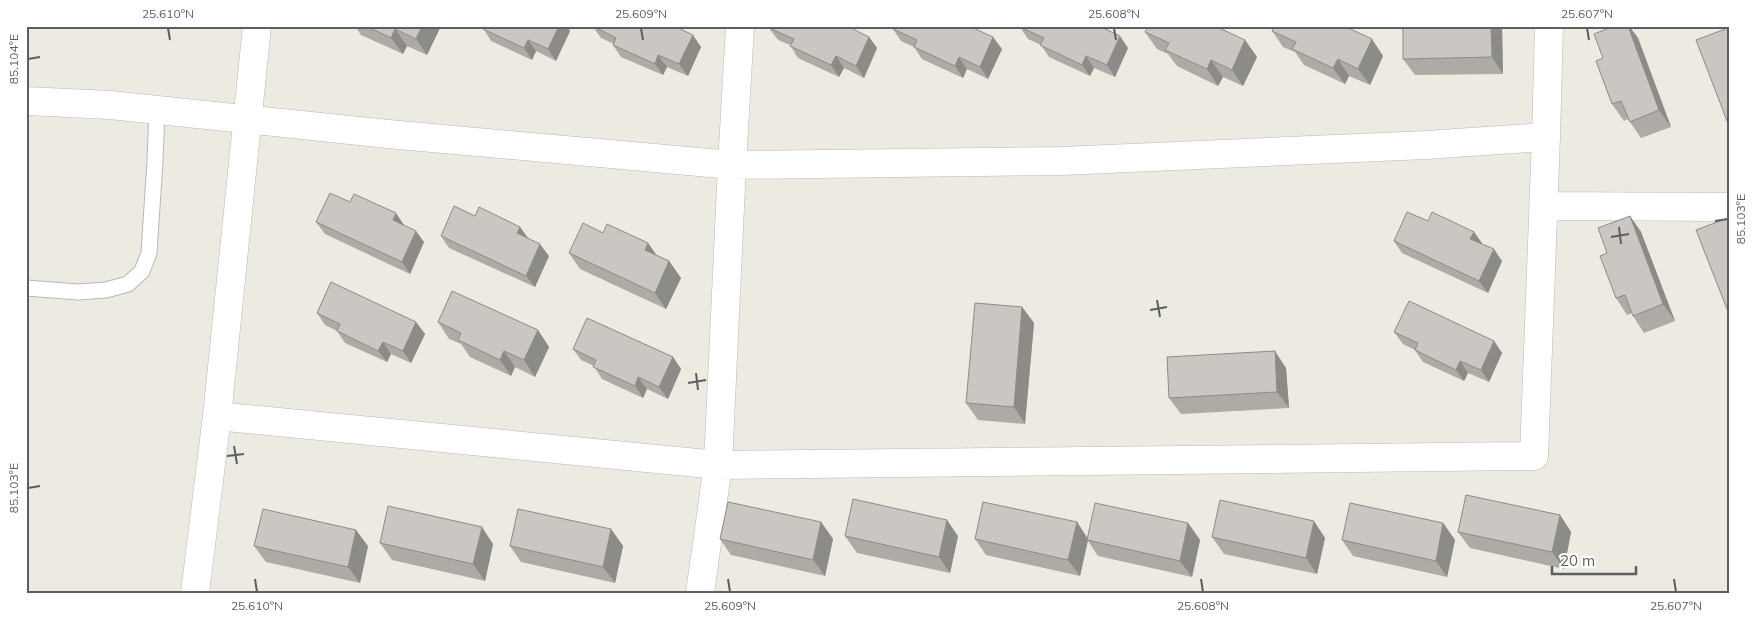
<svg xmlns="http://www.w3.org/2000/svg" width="1755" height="619" font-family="Mulish,sans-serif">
	<rect width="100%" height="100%" fill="#edeae2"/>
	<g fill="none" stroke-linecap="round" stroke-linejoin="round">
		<defs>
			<path id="service" d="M26,288l52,4 28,-2 22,-6 14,-13 7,-18 6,-92 2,-52"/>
			<path id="minor" d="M1544,206l185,1
				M217,416l501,49 816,-9 12,-319
				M700,593l18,-128 14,-300 330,-4 364,-16 120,-8 3,-111"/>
			<path id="tertiary" d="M26,101l84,4 278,29 344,31 8,-139
				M195,593l22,-177 40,-390"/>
		</defs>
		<use href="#service" stroke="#b5b8bc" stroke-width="17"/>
		<use href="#minor" stroke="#b5b8bc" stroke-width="29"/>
		<use href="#tertiary" stroke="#b5b8bc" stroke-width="29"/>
		<use href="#service" stroke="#fff" stroke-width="15"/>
		<use href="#minor" stroke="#fff" stroke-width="28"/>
		<use href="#tertiary" stroke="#fff" stroke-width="28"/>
	</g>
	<path fill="#aeaba7" d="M355,26h86l-14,29 -20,-9 -4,8 -42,-19z
		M478,26h89l3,5 -14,30 -20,-10 -4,9 -41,-19 -8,-13z
		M1502,26l1,48 -88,1 -12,-16z
		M1614,26h15l9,12 33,89 -30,11 -11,-16 -2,-3 -4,2 -12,-17 -9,-46z
		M593,27l108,20 -13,29 -21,-9 -4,8 -42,-18 -8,-12 1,-1 -13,-6z
		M1020,27l108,21 -13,29 -21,-9 -4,8 -41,-19 -8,-12 -13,-6z
		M769,28l100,9 8,11 -13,30 -20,-10 -5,9 -41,-19 -8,-13 -12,-5z
		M893,29l109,20 -14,30 -21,-10 -4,9 -41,-19 -8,-12 -13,-6z
		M1272,31l111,25 -13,29 -21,-9 -4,8 -41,-19 -9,-13 -12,-5z
		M1145,32l100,8 12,17 -14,29 -20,-9 -5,9 -41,-20 -9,-12 -11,-5z
		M350,202l54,23 20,17 -14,32 -85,-40 -9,-12z
		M475,216l45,11 8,12 21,17 -14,31 -86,-39 -8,-12z
		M1630,216l11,16 34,89 -31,12 -11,-17 -1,-3 -5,2 -11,-17 -9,-45z
		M1428,221l46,11 7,12 21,17 -14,32 -86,-40 -8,-12z
		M603,233l45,10 9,13 12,5 12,17 -15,31 -86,-40 -11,-16z
		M1022,307l12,16 -9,101 -47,-4 -12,-17z
		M317,313l99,9 9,12 -14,29 -20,-9 -4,8 -42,-19 -8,-12 -12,-6z
		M438,322l100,8 11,17 -14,30 -20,-10 -4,9 -41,-19 -9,-13 -12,-5z
		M1394,332l100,9 8,12 -13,29 -21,-9 -4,8 -41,-19 -8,-12 -12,-6z
		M573,349l100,8 8,12 -13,30 -21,-10 -4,9 -41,-19 -8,-13 -13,-6z
		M1286,368l3,40 -108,6 -12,-16z
		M1560,515l11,17 -7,37 -94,-21 -12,-16z
		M821,522l12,17 -8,37 -94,-21 -11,-16z
		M1077,522l10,16 101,-15 12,17 -8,37 -94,-21 -10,-15 -8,35 -94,-21 -11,-16z
		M1443,523l12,17 -8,37 -94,-21 -11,-16z
		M611,529l12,17 -8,37 -94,-21 -11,-16z
		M845,536h113l-8,37 -93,-20z
		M1212,537l113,1 -8,36 -93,-20z
		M380,543l113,1 -8,37 -93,-21z
		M254,546h114l-8,37 -94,-21z"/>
	<path fill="#8d8b88" d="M422,26h19l-14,29 -11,-16z
		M559,26h8l3,5 -14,30 -8,-12z
		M1491,26h11l1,48 -11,-17z
		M1628,26h1l9,12 33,89 -12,-17z
		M395,29l12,17 -4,8 -12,-16z
		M693,35l8,12 -13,29 -9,-12z
		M1120,36l8,12 -13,29 -8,-12z
		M869,37l8,11 -13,30 -8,-12z
		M993,37l9,12 -14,30 -8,-12z
		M1372,39l11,17 -13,29 -12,-16z
		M528,40l8,11 -4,9 -8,-12z
		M1245,40l12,17 -14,29 -11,-16z
		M658,55l9,12 -4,8 -8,-11z
		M836,56l8,12 -5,9 -8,-12z
		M1086,56l8,12 -4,8 -8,-11z
		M959,57l8,12 -4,9 -8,-12z
		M1338,59l11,17 -4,8 -12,-16z
		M1211,60l12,17 -5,9 -11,-17z
		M396,213l8,12 -3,6 -8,-11z
		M1630,216l11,16 34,89 -12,-17z
		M520,227l8,11 -3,7 -8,-12z
		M416,231l8,11 -14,32 -8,-12z
		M1474,232l8,11 -4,7 -8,-11z
		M648,243l12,17 -15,-10z
		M540,244l9,12 -14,31 -9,-11z
		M1494,249l8,12 -14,32 -9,-12z
		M669,261l12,17 -15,31 -11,-16z
		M1022,307l12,16 -9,101 -11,-17z
		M416,322l9,12 -14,29 -8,-12z
		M538,330l11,17 -14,30 -11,-17z
		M1494,341l8,12 -13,29 -8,-12z
		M383,342l8,12 -4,8 -9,-11z
		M504,351l11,16 -4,9 -11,-16z
		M1275,351l11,17 3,40 -12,-16z
		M673,357l8,12 -13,30 -9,-12z
		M1460,361l8,12 -4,8 -8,-11z
		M638,377l9,12 -4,9 -8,-12z
		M1560,515l11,17 -7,37 -12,-17z
		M947,520l11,16 -8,37 -11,-16z
		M1314,521l11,17 -8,36 -11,-16z
		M821,522l12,17 -8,37 -12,-16z
		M1077,522l11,17 -8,37 -12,-16z
		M1188,523l12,17 -8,37 -12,-16z
		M1443,523l12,17 -8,37 -11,-16z
		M482,527l11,17 -8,37 -12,-17z
		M611,529l12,17 -8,37 -12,-16z
		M356,530l12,16 -8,37 -12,-16z"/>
	<path fill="#cac7c2" stroke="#8d8b88" d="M366,26h56l-6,13 -21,-10 -4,9z
		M484,26h75l-11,23 -20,-9 -4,8 -41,-19z
		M593,26h81l19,9 -14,29 -21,-9 -3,9 -42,-19 3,-7z
		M770,26h77l22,11 -13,29 -20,-10 -5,9 -41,-19 4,-7 -25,-11z
		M894,26h75l24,11 -13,30 -21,-10 -4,9 -41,-19 3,-7 -24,-11z
		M1021,26h78l21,10 -13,29 -21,-9 -4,9 -42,-20 4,-7 -24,-11z
		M1148,26h67l30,14 -13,30 -21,-10 -4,9 -42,-19 4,-7 -24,-11z
		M1274,26h70l28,13 -14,30 -20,-10 -5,9 -41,-19 4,-7 -24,-11z
		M1403,26h88l1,31 -89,2z
		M1614,26h14l31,84 -29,12 -9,-21 -9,3 -16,-43 7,-3 -9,-24z
		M1728,28l1,2v96l-33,-86z
		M330,193l20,9 4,-8 42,19 -3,7 23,11 -14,31 -86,-40z
		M454,206l21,10 4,-9 41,20 -3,6 23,11 -14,32 -85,-40z
		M1407,212l21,9 4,-9 42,20 -4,7 24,10 -15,32 -85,-40z
		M1630,216l33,88 -30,12 -8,-21 -9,3 -16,-42 7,-3 -9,-25z
		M1728,218l1,1v95l-33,-84z
		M583,223l20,10 4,-9 41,19 -3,7 24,11 -14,32 -86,-40z
		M331,282l85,40 -13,29 -20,-9 -5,9 -41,-20 3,-7 -23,-11z
		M452,291l86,39 -14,30 -20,-9 -4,9 -42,-20 3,-7 -23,-11z
		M1409,301l85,40 -13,29 -21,-9 -4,9 -41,-20 3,-7 -24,-11z
		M975,303l47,4 -8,100 -48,-4z
		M587,318l86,39 -14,30 -21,-10 -3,9 -42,-19 3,-7 -23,-11z
		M1275,351l2,41 -108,6 -2,-41z
		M1466,495l94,20 -8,37 -94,-20z
		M853,499l94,21 -8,37 -94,-21z
		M1220,500l94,21 -8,37 -94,-21z
		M728,502l93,20 -8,38 -93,-21z
		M983,502l94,20 -9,38 -93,-21z
		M1095,503l93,20 -8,38 -93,-21z
		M1350,503l93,20 -7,38 -94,-21z
		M388,506l94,21 -9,37 -93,-21z
		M263,509l93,21 -8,37 -94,-21z
		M518,509l93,20 -8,38 -93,-21z"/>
	<path fill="none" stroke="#5b5f62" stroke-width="2" d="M168,28l2,12M641,28l2,12M1114,28l2,12M1587,28l2,12M28,59l12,-2M1715,221l13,-2M1619,227l2,17M1611,237l18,-3M1157,300l3,17M1150,310l17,-3M696,373l2,17M688,383l18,-3M234,446l3,18M227,456l17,-2M28,488l12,-2M255,579l2,13M728,579l2,13M1201,579l2,13M1674,579l2,13"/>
	<rect width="1755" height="619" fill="none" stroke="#ffffff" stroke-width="55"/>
	<path d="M1552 566v8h84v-8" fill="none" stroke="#5b5f62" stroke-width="2.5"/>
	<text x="1560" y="566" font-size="15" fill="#5b5f62" stroke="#ffffff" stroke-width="4" paint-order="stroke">20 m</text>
	<rect x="28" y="28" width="1700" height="564" fill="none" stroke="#5b5f62" stroke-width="2"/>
	<g font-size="12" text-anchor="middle" fill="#5b5f62">
		<text x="168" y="18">25.610°N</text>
		<text x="641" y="18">25.609°N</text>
		<text x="1114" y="18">25.608°N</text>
		<text x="1587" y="18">25.607°N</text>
		<text transform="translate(14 59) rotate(-90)" y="4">85.104°E</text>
		<text transform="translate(1741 219) rotate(-90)" y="4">85.103°E</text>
		<text transform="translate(14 488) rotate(-90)" y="4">85.103°E</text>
		<text x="257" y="610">25.610°N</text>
		<text x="730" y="610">25.609°N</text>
		<text x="1203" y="610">25.608°N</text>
		<text x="1676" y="610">25.607°N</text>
	</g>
</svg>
